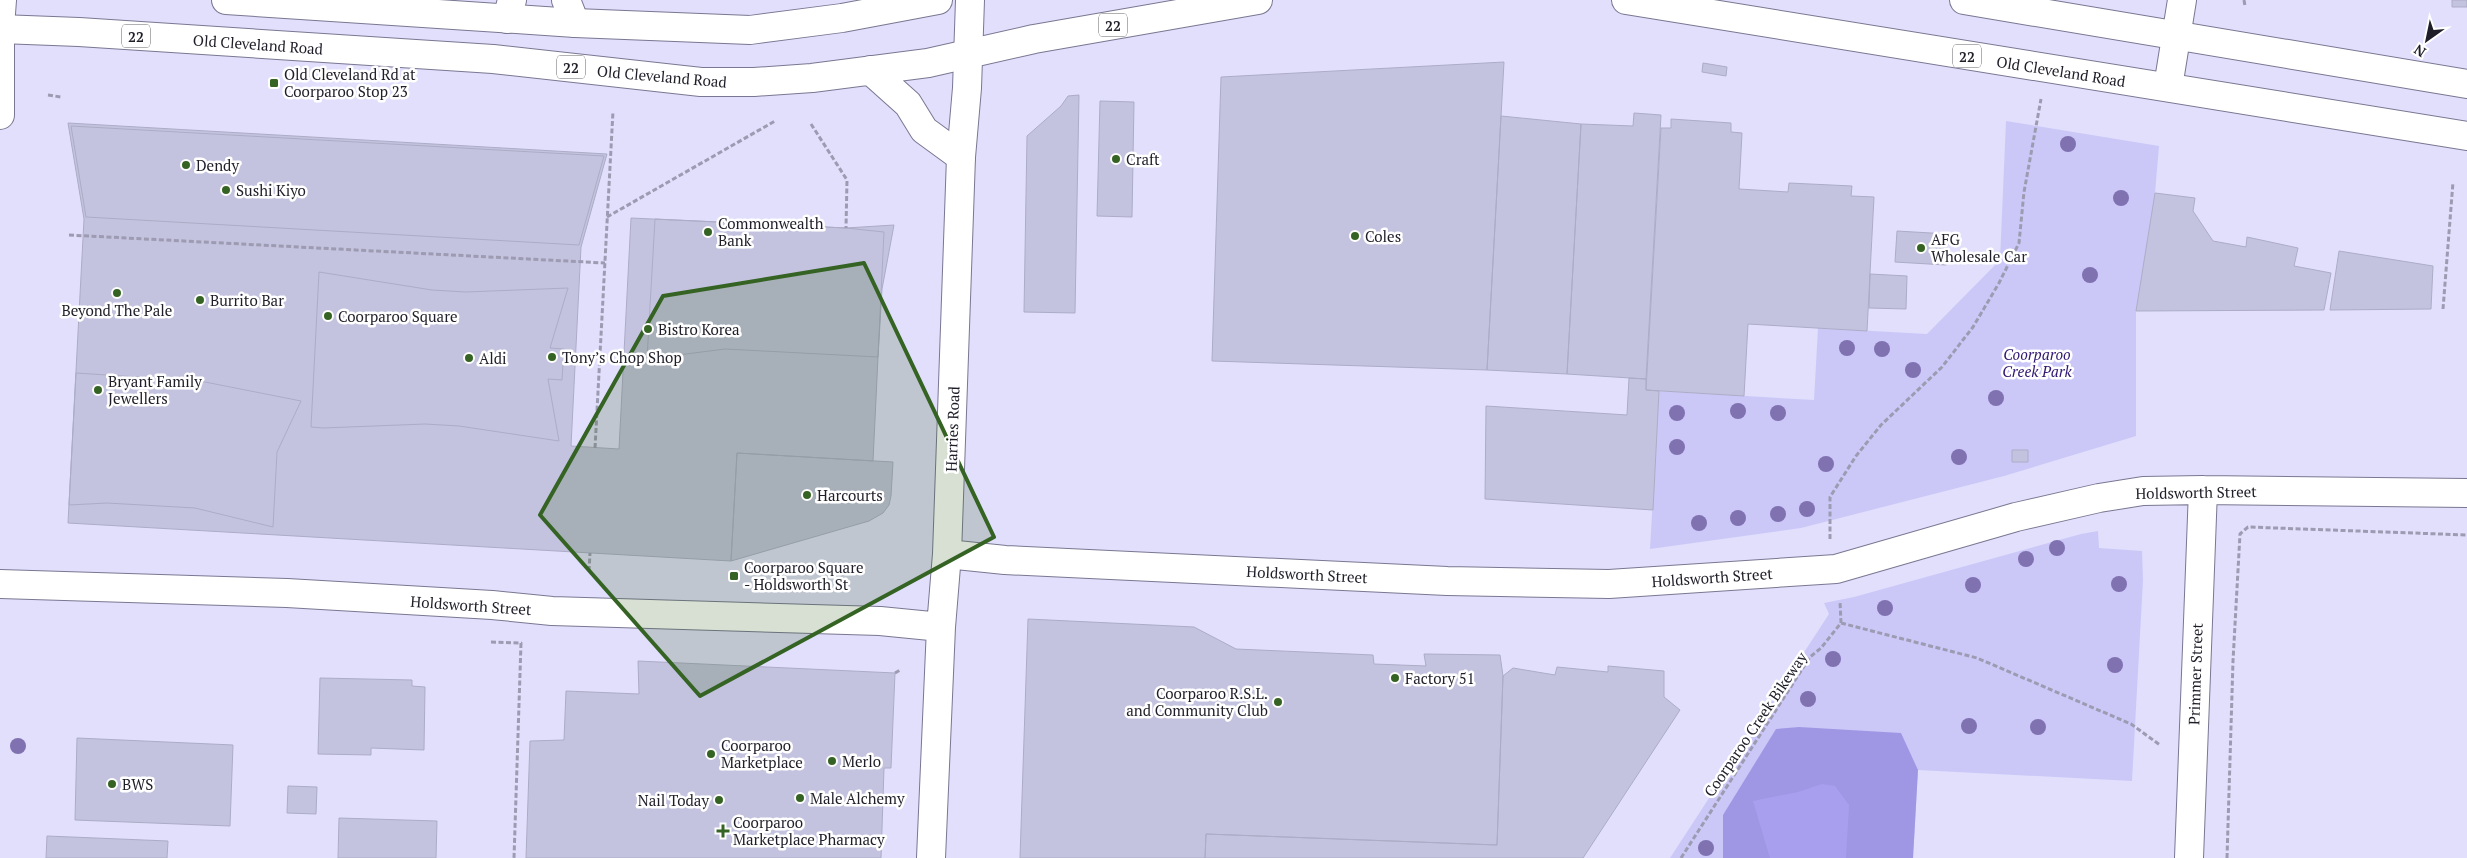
<svg xmlns="http://www.w3.org/2000/svg" width="2467" height="858" font-family="'PT Serif',serif">
	<rect width="100%" height="100%" fill="#e1dffc"/>
	<path fill="#cbc8f8" d="M2006,121l153,25 -4,47 -19,118v125l-132,40 -203,52 -151,21 9,-158 155,9 4,-72 109,6 73,-74z
		M2098,531l1,17 43,3 1,29 -11,201 -214,-11 -5,88h-243l159,-244 -5,-11 30,-6 227,-63z"/>
	<path fill="#9f97e4" d="M1799,727l102,6 17,37 -5,88h-190v-43l53,-86z"/>
	<path fill="#a8a0ee" d="M1822,784l13,2 14,19 -3,53h-76l-17,-57 45,-9z"/>
	<path fill="#c4c3df" stroke="#adacc7" d="M2452,0h15v7h-15z
		M1504,62l-17,308 -275,-9 9,-284z
		M1703,63l24,4 -1,9 -24,-4z
		M1079,95l-4,218 -51,-1 3,-176 34,-30 7,-10z
		M1100,101l34,1 -2,115 -35,-1z
		M1634,113l27,2 -15,264 -79,-5 14,-250 52,2z
		M1501,116l80,8 -14,250 -80,-4z
		M1671,119l60,4v9l11,1 -3,56 49,3 1,-9 63,3 -1,10 23,1 -7,134 -119,-7 -4,72 -98,-6 15,-262h10z
		M68,123l539,31 -26,93 -10,199 48,3 12,-231 215,10 38,4 -11,229 -136,-8 -6,108 -663,-38 16,-304z
		M71,126l533,30 -25,89 -493,-28z
		M2155,193l40,5 -2,13 20,30 33,6 1,-10 51,11 -4,18 37,7 -7,37 -188,1z
		M655,219l191,9 48,-3 -12,64 -4,68 -153,-8 -78,10z
		M1897,231l51,3 -2,31 -51,-3z
		M2339,251l94,15 -2,43 -101,1z
		M319,272l113,18 34,2 102,-4 -18,60 14,1 -2,31 -14,-1 11,62 -100,-15 -34,-2 -102,4 -12,-1z
		M1870,274l37,2 -1,33 -37,-1z
		M76,373l124,8 101,20 -24,51 -4,75 -78,-19 -88,-5 -38,2z
		M1629,378l17,1v11l13,1 -6,119 -168,-11 1,-93 141,9z
		M2012,450h16v12h-16z
		M737,453l156,9 -2,34 -2,9 -6,8 -14,8 -138,40z
		M1028,619l166,8 42,22 137,6 1,9 52,2 -2,-12 76,1 3,21 -6,169 -291,-11 -1,24h-185z
		M638,661l257,12 -4,95h-7l-3,90h-355l4,-117 34,-1 2,-49 73,3z
		M1608,666l56,5v26l16,13 -97,148h-378l1,-24 291,11 6,-169 10,-8 42,7 2,-8 51,5z
		M320,678l92,2v6l13,1 -1,63 -53,-2v7l-53,-1z
		M77,738l156,7 -3,81 -155,-6z
		M288,786l29,1 -1,27 -29,-1z
		M339,818l98,3 -1,37h-98z
		M47,836l121,5 -1,17h-121z"/>
	<g fill="none" stroke-linecap="round" stroke-linejoin="round">
		<defs>
			<path id="minor" d="M566,0l9,23
				M507,19l5,-19
				M2168,87l14,-87
				M947,554l58,6 442,21 162,3 227,-15 180,-52 83,-19 44,-7 60,-1 264,3
				M0,584l287,9 205,12 60,6 328,10 61,6
				M931,858l10,-231 6,-73 14,-397 6,-69 3,-88
				M2189,858l14,-368"/>
			<path id="primary" d="M0,27l2,-27
				M0,36v79"/>
			<path id="trunk" d="M226,0l349,23 175,7 92,-12 96,-18
				M1626,0l841,136
				M1964,0l503,84
				M0,29l79,3 414,27 208,23h53l58,-4 116,-15 106,-24 224,-39
				M870,70l38,34 16,26 37,27"/>
		</defs>
		<use href="#minor" stroke="#797791" stroke-width="30"/>
		<use href="#primary" stroke="#797791" stroke-width="30"/>
		<use href="#trunk" stroke="#797791" stroke-width="30"/>
		<path stroke="#9d9bb2" stroke-width="3" stroke-dasharray="5 2.5" stroke-linecap="butt" d="M2244,0l1,6
			M48,95l13,2
			M811,124l36,56 -1,48
			M607,217l168,-96
			M69,235l536,28
			M2443,309l10,-127
			M595,448l18,-337
			M1830,539v-42l26,-41 25,-31 61,-58 31,-40 26,-44 20,-40 5,-51 17,-93
			M589,571l1,-18
			M1841,623l136,35 154,66 29,21
			M491,642l30,1 -7,215
			M895,673l5,-3
			M1681,858l129,-201 11,-9 20,-25 -1,-22
			M2227,858l6,-197 7,-127 8,-7 219,8"/>
		<use href="#minor" stroke="#fff" stroke-width="28"/>
		<use href="#primary" stroke="#fff" stroke-width="28"/>
		<use href="#trunk" stroke="#fff" stroke-width="28"/>
	</g>
	<g fill="#8071b0">
		<circle cx="2068" cy="144" r="8"/>
		<circle cx="2121" cy="198" r="8"/>
		<circle cx="2090" cy="275" r="8"/>
		<circle cx="1847" cy="348" r="8"/>
		<circle cx="1882" cy="349" r="8"/>
		<circle cx="1913" cy="370" r="8"/>
		<circle cx="1996" cy="398" r="8"/>
		<circle cx="1738" cy="411" r="8"/>
		<circle cx="1677" cy="413" r="8"/>
		<circle cx="1778" cy="413" r="8"/>
		<circle cx="1677" cy="447" r="8"/>
		<circle cx="1959" cy="457" r="8"/>
		<circle cx="1826" cy="464" r="8"/>
		<circle cx="1807" cy="509" r="8"/>
		<circle cx="1778" cy="514" r="8"/>
		<circle cx="1738" cy="518" r="8"/>
		<circle cx="1699" cy="523" r="8"/>
		<circle cx="2057" cy="548" r="8"/>
		<circle cx="2026" cy="559" r="8"/>
		<circle cx="2119" cy="584" r="8"/>
		<circle cx="1973" cy="585" r="8"/>
		<circle cx="1885" cy="608" r="8"/>
		<circle cx="1833" cy="659" r="8"/>
		<circle cx="2115" cy="665" r="8"/>
		<circle cx="1808" cy="699" r="8"/>
		<circle cx="1969" cy="726" r="8"/>
		<circle cx="2038" cy="727" r="8"/>
		<circle cx="18" cy="746" r="8"/>
		<circle cx="1706" cy="848" r="8"/>
	</g>
	<path fill="#356323" fill-opacity="0.2" stroke="#356323" stroke-width="4" stroke-linejoin="round" d="M864,263l130,274 -294,159 -160,-181 123,-219z"/>
	<g fill="#356323" stroke="#fff" stroke-width="2">
		<rect x="269" y="78" width="10" height="10" rx="2.5"/>
		<circle cx="1116" cy="159" r="5"/>
		<circle cx="186" cy="165" r="5"/>
		<circle cx="226" cy="190" r="5"/>
		<circle cx="708" cy="232" r="5"/>
		<circle cx="1355" cy="236" r="5"/>
		<circle cx="1921" cy="248" r="5"/>
		<circle cx="117" cy="293" r="5"/>
		<circle cx="200" cy="300" r="5"/>
		<circle cx="328" cy="316" r="5"/>
		<circle cx="648" cy="329" r="5"/>
		<circle cx="552" cy="357" r="5"/>
		<circle cx="469" cy="358" r="5"/>
		<circle cx="98" cy="390" r="5"/>
		<circle cx="807" cy="495" r="5"/>
		<rect x="729" y="571" width="10" height="10" rx="2.5"/>
		<circle cx="1395" cy="678" r="5"/>
		<circle cx="1278" cy="702" r="5"/>
		<circle cx="711" cy="754" r="5"/>
		<circle cx="832" cy="761" r="5"/>
		<circle cx="112" cy="784" r="5"/>
		<circle cx="800" cy="798" r="5"/>
		<circle cx="719" cy="800" r="5"/>
		<path d="M720.5 823.5h5v5h5v5h-5v5h-5v-5h-5v-5h5z"/>
	</g>
	<g text-anchor="middle" dominant-baseline="central" stroke-width="5" stroke-linejoin="round" paint-order="stroke">
		<g fill="#fff" stroke="#626268" stroke-width="1">
			<rect x="1099" y="13.5" width="28" height="23" rx="4"/>
			<rect x="122" y="24.5" width="28" height="23" rx="4"/>
			<rect x="1953" y="44.5" width="28" height="23" rx="4"/>
			<rect x="557" y="55.5" width="28" height="23" rx="4"/>
		</g>
		<g font-size="14" font-weight="bold" fill="#1f1e28">
			<text x="1113" y="25">22</text>
			<text x="136" y="36">22</text>
			<text x="1967" y="56">22</text>
			<text x="571" y="67">22</text>
		</g>
		<g font-size="15" fill="#1f1e28" stroke="#fff">
			<text transform="translate(258 44) rotate(4)">Old Cleveland Road</text>
			<text transform="translate(2061 71) rotate(9)">Old Cleveland Road</text>
			<text transform="translate(662 76) rotate(5)">Old Cleveland Road</text>
			<text transform="translate(952 429) rotate(-88)">Harries Road</text>
			<text transform="translate(2196 492) rotate(-1)">Holdsworth Street</text>
			<text transform="translate(1307 574) rotate(3)">Holdsworth Street</text>
			<text transform="translate(1712 577) rotate(-4)">Holdsworth Street</text>
			<text transform="translate(471 605) rotate(4)">Holdsworth Street</text>
			<text transform="translate(2195 674) rotate(-88)">Primmer Street</text>
			<text transform="translate(1755 724) rotate(-56)">Coorparoo Creek Bikeway</text>
		</g>
		<g font-size="15" fill="#1f1e28" stroke="#fff" text-anchor="start">
			<text x="284" y="74">Old Cleveland Rd at<tspan x="284" dy="17">Coorparoo Stop 23</tspan></text>
			<text x="1126" y="159">Craft</text>
			<text x="196" y="165">Dendy</text>
			<text x="236" y="190">Sushi Kiyo</text>
			<text x="718" y="223">Commonwealth<tspan x="718" dy="17">Bank</tspan></text>
			<text x="1365" y="236">Coles</text>
			<text x="1931" y="239">AFG<tspan x="1931" dy="17">Wholesale Car</tspan></text>
			<text x="210" y="300">Burrito Bar</text>
			<text x="117" y="310" text-anchor="middle">Beyond The Pale</text>
			<text x="338" y="316">Coorparoo Square</text>
			<text x="658" y="329">Bistro Korea</text>
			<text x="562" y="357">Tony’s Chop Shop</text>
			<text x="479" y="358">Aldi</text>
			<text x="108" y="381">Bryant Family<tspan x="108" dy="17">Jewellers</tspan></text>
			<text x="817" y="495">Harcourts</text>
			<text x="744" y="567">Coorparoo Square<tspan x="744" dy="17">- Holdsworth St</tspan></text>
			<text x="1405" y="678">Factory 51</text>
			<text x="1268" y="693" text-anchor="end">Coorparoo R.S.L.<tspan x="1268" dy="17">and Community Club</tspan></text>
			<text x="721" y="745">Coorparoo<tspan x="721" dy="17">Marketplace</tspan></text>
			<text x="842" y="761">Merlo</text>
			<text x="122" y="784">BWS</text>
			<text x="810" y="798">Male Alchemy</text>
			<text x="709" y="800" text-anchor="end">Nail Today</text>
			<text x="733" y="822">Coorparoo<tspan x="733" dy="17">Marketplace Pharmacy</tspan></text>
		</g>
		<g font-size="15" font-style="italic" fill="#311771" stroke="#fff">
			<text x="2037" y="354">Coorparoo<tspan x="2037" dy="17">Creek Park</tspan></text>
		</g>
	</g>
	<g transform="translate(2427 40) rotate(213)" stroke="#ffffff" stroke-width="4" paint-order="stroke">
	<path d="M0-4L9 19L0 12L-9 19Z" fill="#1f1e28"/>
	<text y="-8" font-size="14" font-weight="bold" text-anchor="middle" fill="#1f1e28">N</text>
	</g>
</svg>
